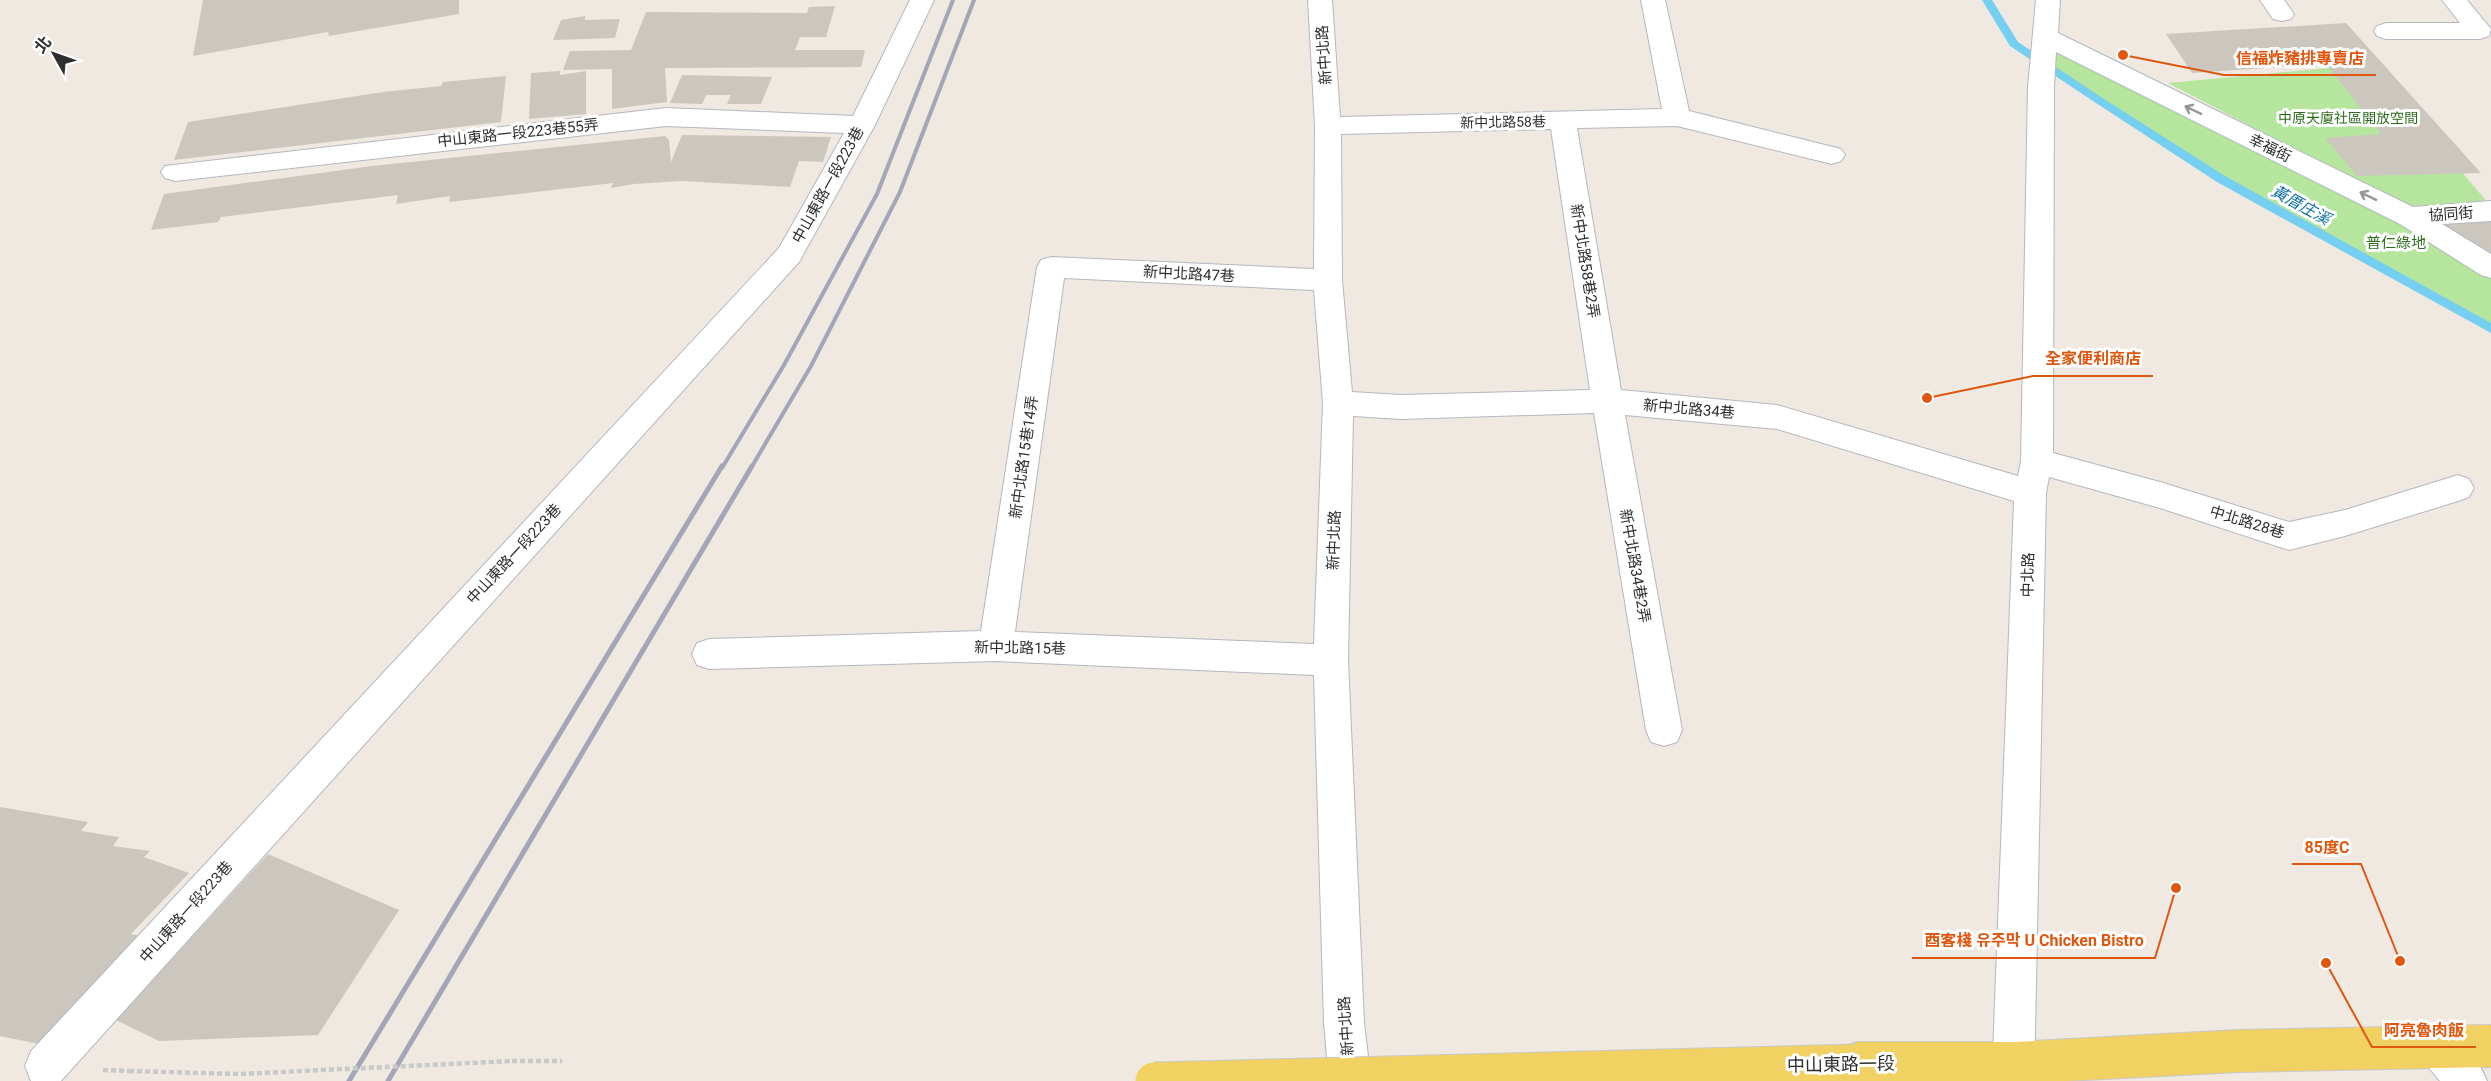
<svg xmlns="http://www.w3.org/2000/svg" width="2491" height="1081" font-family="Roboto,'Noto Sans TC','Noto Sans KR',sans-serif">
	<rect width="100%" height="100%" fill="#efe9e1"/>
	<path fill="#b6e59e" d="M2044,36l447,232v61l-270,-150 -181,-118z
		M2370,64l118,139 -84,3 -236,-123z"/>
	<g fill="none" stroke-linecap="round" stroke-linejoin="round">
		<path fill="#75cff0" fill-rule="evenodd" d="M1982,0h10l26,42 86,57 121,77 266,147v10l-274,-151 -121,-79 -86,-57z"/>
	</g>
	<path fill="#cbc7bf" d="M203,0h256v14l-130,22 -1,-4 -135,24z
		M835,6l-9,31h-26l-5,13h70l-4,17 -196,1 2,34 -55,7v-40l-49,1 7,-19 61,-1 15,-38 161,1 2,-6z
		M585,16v4l35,-1 -5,19 -62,2 8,-20z
		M2346,23l135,150 -124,3 -32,-38 56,-4 -55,-70 -134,9 -26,-39z
		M560,71v4l26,-4v43l-57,5 2,-46z
		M682,75l90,2 -11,27h-34l4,-9h-25l-4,9 -32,-1z
		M506,76l-5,46 -327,38 14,-38 195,-30 58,-6 2,-4z
		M682,135l149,2 -8,25 -24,-1 -9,26 -109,-6 -47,3 -23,4 2,-5 -164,19 1,-6 -54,8 2,-9 -177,22 -3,5 -67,8 13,-36 208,-28 293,-30 4,4 2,22z
		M2491,218v39l-60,-36z
		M0,807l88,15 -7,9 38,6 -6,9 37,5 -6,6 45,16 -58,61 10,2 -102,108 -39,-8z
		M268,854l131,56 -81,125 -159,6 -43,-21z"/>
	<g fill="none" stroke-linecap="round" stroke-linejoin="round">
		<defs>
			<path id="minor" d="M910,0h24l-59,125 -76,137 -738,819h-30l-6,-15 6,-15 748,-803 65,-115 -178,-7 -491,55 -10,-3 -4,-6 4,-6 501,-58 187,8z
				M1308,0h24l8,117 322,-8 -21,-109h24l24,111 152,38 4,6 -4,6 -9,3 -155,-38 -100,2 44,262 156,15 241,71 3,-15 7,-374 8,-87h24l-2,33 355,174 78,-6v20l-49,3 49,30v24l-10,-3 -81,-51 -344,-172 -2,35 -1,366 107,29 129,40 56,-12 113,-35 11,4 5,9 -5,9 -11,4 -113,35 -56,14 -129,-42 -111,-31 -3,16 -12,588h-42l22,-580 -237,-72 -152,-14 57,315 -5,12 -13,4 -13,-4 -5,-12 -52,-317 -193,6 -48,-3 -5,244 16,363 7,58h-42l-5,-58 -10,-348 -318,-14 -287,8 -12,-4 -5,-11 5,-11 12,-4 272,-8 56,-364 4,-7 10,-3 263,12 1,-143zM1551,129l39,261 -189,5 -49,-3 -10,-112 -1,-146zM1064,278l250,12 9,113 -9,241 -299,-12z
				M2260,0h24l10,14 -3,5 -9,2 -9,-2z
				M2442,0h25l24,29 -2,7 -9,3h-94l-9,-3 -3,-5 3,-5 9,-3h74z
				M2439,1026c23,10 39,33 48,55h-47l-16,-19 -6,-15 6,-15z"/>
			<path id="major" d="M2491,1025v42l-252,5 -173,9h-216l-8,-3 -6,-15 6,-15 15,-6h158l224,-12z"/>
		</defs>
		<use href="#minor" stroke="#b4b7c1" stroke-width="2"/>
		<use href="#major" stroke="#c9c9c9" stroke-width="2"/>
		<path stroke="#c9c9c9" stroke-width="4.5" stroke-dasharray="5 3" stroke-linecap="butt" d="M512,1061h50
			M103,1070l26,1"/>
		<use href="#minor" fill="#fff" fill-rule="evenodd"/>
		<use href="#major" fill="#f2d163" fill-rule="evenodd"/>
		<path stroke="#a3a6b8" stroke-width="4" d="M722,468l62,-103 93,-171 76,-194
			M751,468l60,-102 89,-174 74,-192"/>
		<path stroke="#a3a6b8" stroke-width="5" d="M349,1081l373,-615
			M388,1081l364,-615"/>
		<defs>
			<path id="major-bridge" d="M1154,1081l703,-18"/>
		</defs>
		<use href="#major-bridge" stroke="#c9c9c9" stroke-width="39" stroke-linecap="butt"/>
		<path stroke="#c9c9c9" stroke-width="4.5" stroke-dasharray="5 3" stroke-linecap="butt" d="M129,1071l110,3 273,-13"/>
		<use href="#major-bridge" stroke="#f2d163" stroke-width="37"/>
	</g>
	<defs><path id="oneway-shaft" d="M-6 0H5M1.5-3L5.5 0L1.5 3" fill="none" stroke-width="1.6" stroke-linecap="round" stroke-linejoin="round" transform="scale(1.5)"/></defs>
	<g stroke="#969696">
		<use href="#oneway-shaft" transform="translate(2193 110) rotate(-154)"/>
		<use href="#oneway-shaft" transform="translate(2368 196) rotate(-154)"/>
	</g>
	<g text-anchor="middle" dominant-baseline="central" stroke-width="6" stroke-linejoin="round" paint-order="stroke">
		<g font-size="14" fill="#2c6e1b" stroke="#fff">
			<text x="2348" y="118">中原天廈社區開放空間</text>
		</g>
		<g font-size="14" fill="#2e2e2e" stroke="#fff">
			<text transform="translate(1503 122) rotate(-1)">新中北路58巷</text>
		</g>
		<g font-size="15" fill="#2e2e2e" stroke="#fff">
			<text transform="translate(1324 55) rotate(-94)">新中北路</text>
			<text transform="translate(518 133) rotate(-6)">中山東路一段223巷55弄</text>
			<text transform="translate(2270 148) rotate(26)">幸福街</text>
			<text transform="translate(828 185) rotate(-61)">中山東路一段223巷</text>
			<text transform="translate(2451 214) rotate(-4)">協同街</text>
			<text transform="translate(1585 261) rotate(81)">新中北路58巷2弄</text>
			<text transform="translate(1189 274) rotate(3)">新中北路47巷</text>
			<text transform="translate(1689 409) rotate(5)">新中北路34巷</text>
			<text transform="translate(1024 457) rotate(-82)">新中北路15巷14弄</text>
			<text transform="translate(2247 522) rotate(17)">中北路28巷</text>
			<text transform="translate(1334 540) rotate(-88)">新中北路</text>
			<text transform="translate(514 554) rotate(-47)">中山東路一段223巷</text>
			<text transform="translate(1635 566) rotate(80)">新中北路34巷2弄</text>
			<text transform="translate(2028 575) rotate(-89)">中北路</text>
			<text transform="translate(1020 648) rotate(1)">新中北路15巷</text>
			<text transform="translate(186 912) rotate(-48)">中山東路一段223巷</text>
			<text transform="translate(1346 1026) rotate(-94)">新中北路</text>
		</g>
		<g font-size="15" fill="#2c6e1b" stroke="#fff">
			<text x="2396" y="243">普仁綠地</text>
		</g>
		<g font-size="16" font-style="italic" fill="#0d6fa3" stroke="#fff">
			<text transform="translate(2301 205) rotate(29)">黃厝庄溪</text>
		</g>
		<g font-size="18" fill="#2e2e2e" stroke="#fff">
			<text transform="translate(1841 1064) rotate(-1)">中山東路一段</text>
		</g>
	</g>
	<path fill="none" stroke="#df570e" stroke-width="2" d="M2123 55L2224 75H2376M1927 398L2033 376H2153M2400 961L2361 864H2292M2176 888L2155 958H1912M2326 963L2372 1047H2476"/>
	<g fill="#df570e" stroke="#fff" stroke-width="2">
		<circle cx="2123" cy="55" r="6"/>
		<circle cx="1927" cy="398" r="6"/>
		<circle cx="2400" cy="961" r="6"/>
		<circle cx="2176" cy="888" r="6"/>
		<circle cx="2326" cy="963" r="6"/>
	</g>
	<g font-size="16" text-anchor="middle" font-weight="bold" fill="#df570e" stroke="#fff" stroke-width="6" stroke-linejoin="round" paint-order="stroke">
		<text x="2300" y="64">信福炸豬排專賣店</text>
		<text x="2093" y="364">全家便利商店</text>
		<text x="2327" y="853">85度C</text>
		<text x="2034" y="946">酉客棧 유주막 U Chicken Bistro</text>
		<text x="2424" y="1036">阿亮魯肉飯</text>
	</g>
	<g transform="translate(54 54) rotate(310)" stroke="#ffffff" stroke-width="4.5" paint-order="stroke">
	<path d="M0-4.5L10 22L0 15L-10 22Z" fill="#2e2e2e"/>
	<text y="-9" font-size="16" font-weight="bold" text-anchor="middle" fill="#2e2e2e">北</text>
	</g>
</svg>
